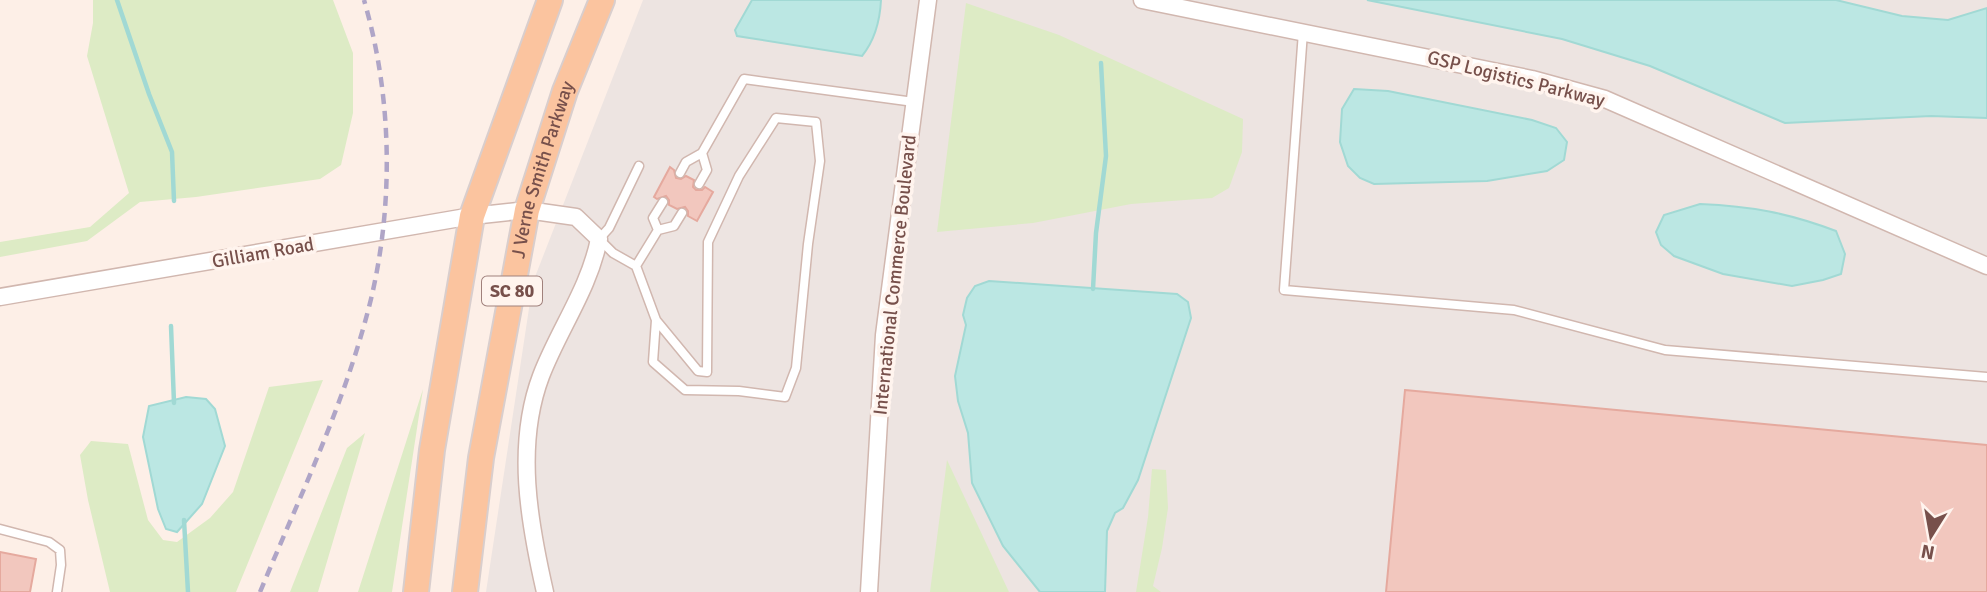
<svg xmlns="http://www.w3.org/2000/svg" width="1987" height="592" font-family="Signika,sans-serif">
	<rect width="100%" height="100%" fill="#fdefe7"/>
	<path fill="#ede4e1" d="M643,0h1344v592h-1501l47,-310z"/>
	<path fill="#ddebc5" d="M93,0h240l20,53v60l-12,52 -21,14 -124,18 -56,5 -53,39 -87,16v-15l90,-15 39,-34 -42,-137 6,-33z
		M966,3l93,32 184,84 -1,33 -13,36 -17,10 -81,6 -98,19 -96,9z
		M323,380l-87,212h-126l-22,-92 -8,-45 11,-14 37,3 20,76 15,20 14,2 33,-24 23,-26 36,-105z
		M423,389l-31,203h-34z
		M365,433l-47,159h-28l57,-144z
		M947,460l62,132h-79z
		M1152,469l14,1 2,38 -6,40 -9,38 8,6h-25l12,-75z"/>
	<path fill="#bbe7e3" stroke="#a1d9d4" stroke-width="2" d="M752,0h129c-1,20 -6,40 -19,56l-125,-20 -2,-6z
		M1367,0h469l66,16 46,4 39,-12v110l-56,-2 -146,7 -135,-57 -88,-27z
		M1354,89l34,2 144,29 24,8 11,14 -3,18 -17,11 -60,10 -113,3 -14,-6 -12,-12 -8,-24 2,-33z
		M1700,204c51,2 88,9 136,27l9,23 -4,20 -18,6 -31,6 -69,-12 -49,-18 -13,-11 -5,-13 8,-17z
		M989,281l188,13 11,8 3,16 -53,162 -15,28 -8,5 -8,18 -2,61h-65l-37,-46 -31,-63 -4,-50 -10,-32 -3,-25 11,-51 -3,-10 4,-17 8,-12z
		M186,397l20,2 9,10 10,37 -23,58 -25,28 -11,-3 -8,-20 -15,-72 6,-31z"/>
	<g fill="none" stroke-linecap="round" stroke-linejoin="round">
		<path stroke="#a1d9d4" stroke-width="4.5" d="M117,0l32,94 23,58 2,49
			M1093,289l3,-56 10,-77 -5,-93
			M171,326l3,77
			M184,520l4,72"/>
	</g>
	<path fill="#f2c7be" stroke="#e5a99e" stroke-width="2" d="M670,167l4,3 2,8 5,1 5,-3 8,4 -1,7 3,3h6l3,-3 8,5 -16,29 -9,-5v-5l-3,-4 -8,2 -8,-4v-5l-3,-4 -9,3 -3,-2z
		M1405,390l582,55v147h-601z
		M0,552l36,7 -6,33h-30z"/>
	<g fill="none" stroke-linecap="round" stroke-linejoin="round">
		<defs>
			<path id="lane" d="M1303,32l-19,258 230,20 151,40 322,27
				M680,173l6,-11 16,-9 42,-74 170,23
				M699,184l8,-14 -5,-17
				M658,230l-5,-12 10,-16
				M636,266l-23,-13 -14,-14 10,-11 30,-62
				M656,320l42,51 9,1 1,-130 31,-66 37,-58 40,4 4,39 -12,83 -12,124 -11,29 -46,-6 -54,-1 -32,-28 3,-42 -20,-54 22,-36 16,-4 8,-13
				M0,529l49,13 11,8 1,15 -4,27"/>
			<path id="street" d="M1142,0l390,79 73,20 382,167
				M0,297l472,-81 55,-6 49,7 23,22c-10,50 -40,90 -58,137 -26,69 -12,146 4,216
				M869,592l15,-257 44,-335"/>
			<g id="primary">
				<path d="M416,592l16,-142 40,-234 78,-216"/>
				<path id="s1" d="M465,592l16,-134 46,-248 38,-119 37,-91"/>
			</g>
		</defs>
		<use href="#lane" stroke="#d1b7af" stroke-width="11"/>
		<use href="#street" stroke="#d1b7af" stroke-width="19"/>
		<use href="#primary" stroke="#d9cecd" stroke-width="28"/>
		<use href="#lane" stroke="#fff" stroke-width="8"/>
		<use href="#street" stroke="#fff" stroke-width="16"/>
		<use href="#primary" stroke="#fbc49f" stroke-width="24"/>
		<path stroke="#afa5c7" stroke-width="4.5" stroke-dasharray="10 7" stroke-linecap="butt" d="M260,592c40,-96 86,-191 111,-293 23,-97 21,-203 -7,-299"/>
	</g>
	<g text-anchor="middle" dominant-baseline="central" stroke-width="7" stroke-linejoin="round" paint-order="stroke">
		<rect fill="#fff4ee" stroke="#a0817c" stroke-width="2" x="482" y="276.5" width="60" height="29" rx="5"/>
		<g font-size="18" font-weight="bold" fill="#77504b">
			<text x="512" y="291">SC 80</text>
		</g>
		<g font-size="19" fill="#77504b" stroke="#fff4ee">
			<text transform="translate(1516 79) rotate(14)">GSP Logistics Parkway</text>
			<text stroke="none"><textPath href="#s1" startOffset="430">J Verne Smith Parkway</textPath></text>
			<text transform="translate(263 253) rotate(-10)">Gilliam Road</text>
			<text transform="translate(895 275) rotate(-84)">International Commerce Boulevard</text>
		</g>
	</g>
	<g transform="translate(1931 536) rotate(191)" stroke="#fff4ee" stroke-width="5" paint-order="stroke">
	<path d="M0-5L12 26L0 18L-12 26Z" fill="#77504b"/>
	<text y="-10" font-size="19" font-weight="bold" text-anchor="middle" fill="#77504b">N</text>
	</g>
</svg>
